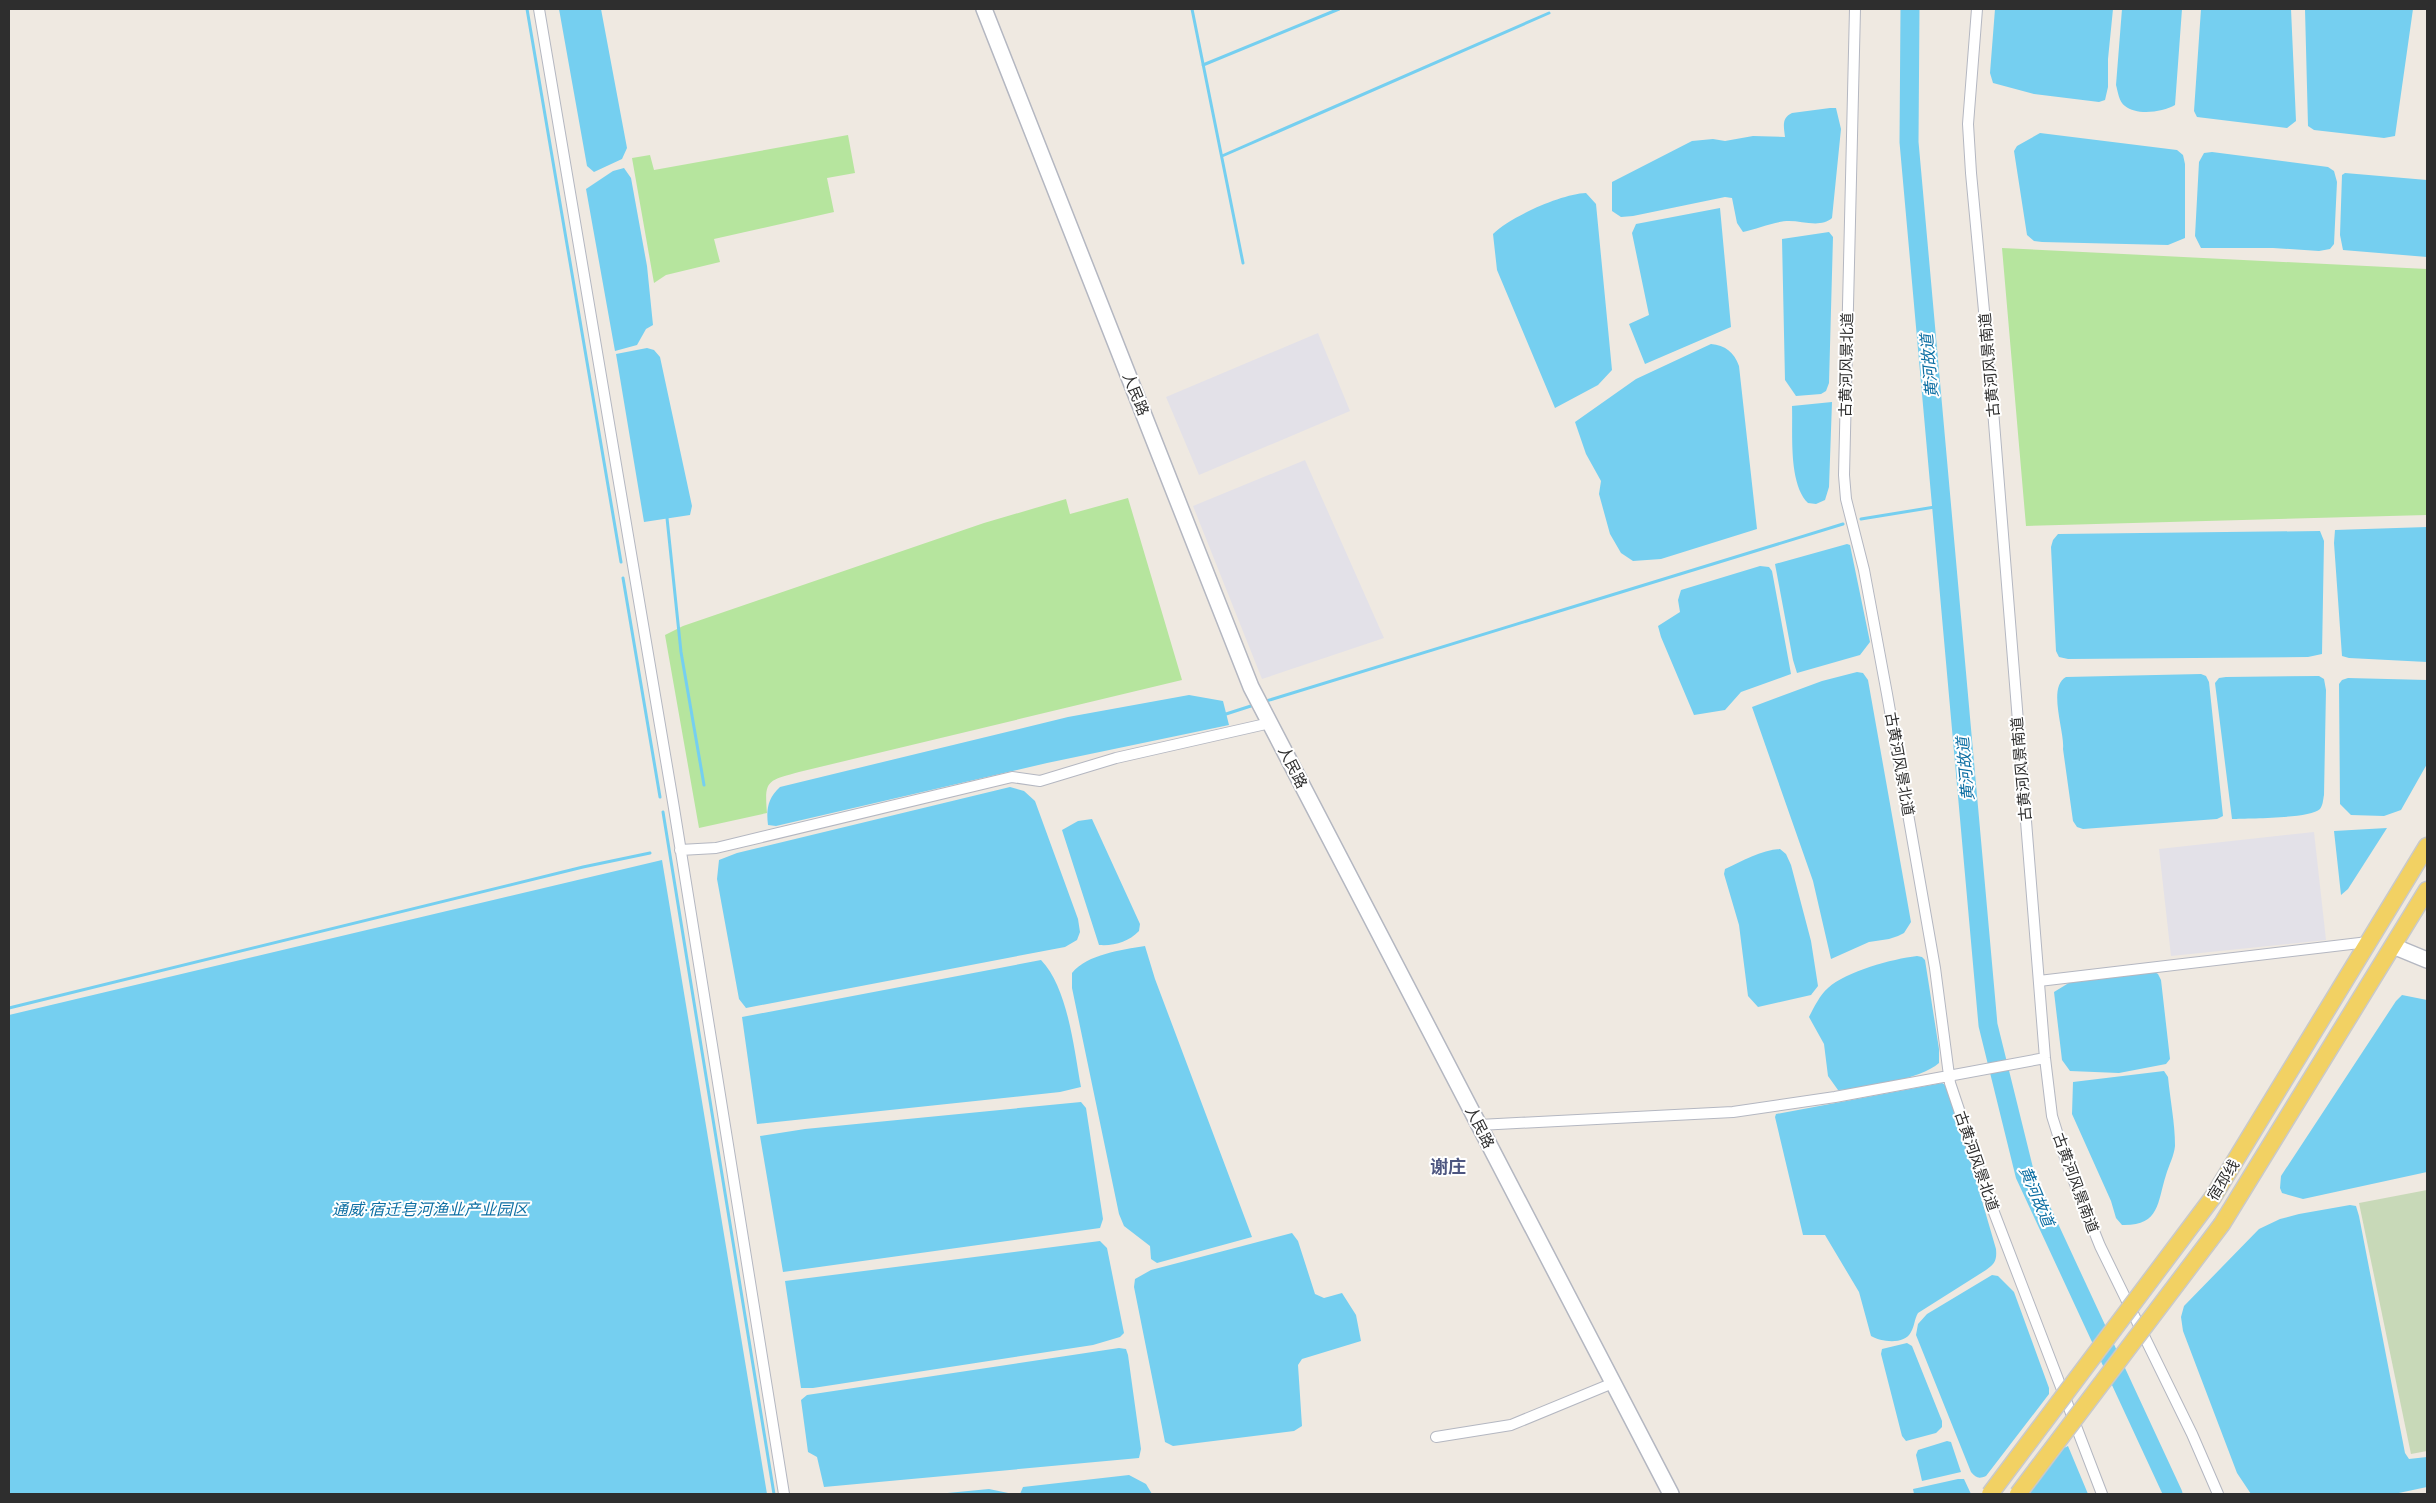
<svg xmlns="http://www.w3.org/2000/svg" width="2436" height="1503" font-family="'PT Sans','Noto Sans SC',sans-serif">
	<rect width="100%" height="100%" fill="#efe9e1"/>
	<path fill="#e3e1e8" d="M1318,333l32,78 -151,64 -33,-78z
		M1305,460l79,178 -122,41 -69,-173z
		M2314,832l12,108 -155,16 -12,-107z"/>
	<path fill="#b6e59e" d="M848,135l7,38 -28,5 7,34 -120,27 6,23 -54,13 -12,8 -22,-125 18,-3 4,15z
		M2002,248l425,21v246l-401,11z
		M1128,498l54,182 -383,92c-31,9 -35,7 -32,41l-68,15 -34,-193 18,-9 301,-103 82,-24 4,15z"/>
	<path fill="#c8d9b8" d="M2427,1190v261l-16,3 -52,-251z"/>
	<path fill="#75cff0" d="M559,9h42l26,139 -5,11 -28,13 -7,-6z
		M1995,9h118l-5,50v28l-3,13 -6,2 -65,-8 -41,-11 -3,-10z
		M2122,9h60l-7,96c-12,7 -38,11 -50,1 -6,-4 -7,-14 -9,-21z
		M2201,9h90l5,112 -9,7 -90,-11 -3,-6z
		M2305,9h108l-18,127 -11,2 -70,-8 -6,-4z
		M1830,108h6l5,21 -9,89c-11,10 -29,3 -43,3 -14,0 -32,8 -46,11l-6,-9 -5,-25 -7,-1 -92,19 -12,1 -9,-6v-29l80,-41 21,-2 12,2 28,-5 32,1c-1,-10 -4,-19 7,-24z
		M2040,133l137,17 6,5 2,9v74l-17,7 -126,-3 -8,-1 -7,-6 -13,-84 3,-5z
		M2212,152l116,15 6,4 3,11 -3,62 -4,5 -11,2 -46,-3h-72l-6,-12 4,-74 5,-9z
		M624,168l7,10 16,88 6,59 -7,4 -9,16 -22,6 -29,-162 27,-18z
		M2345,173l82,7v77l-84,-7 -3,-15 2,-60z
		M1586,193l10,11 16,166 -14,15 -43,23 -58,-138 -4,-36c17,-17 68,-40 93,-41z
		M1720,208l11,119 -86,37 -16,-40 20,-9 -17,-82 4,-9z
		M1829,232l4,5 -4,146 -3,8 -5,3 -25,2 -11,-16 -3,-141z
		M1711,344c14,1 23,8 28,22l18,163 -96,30 -28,2 -12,-8 -11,-19 -11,-40 2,-13 -15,-27 -11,-32 61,-43z
		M647,348l7,2 6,7 32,149 -2,9 -46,7 -28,-168z
		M1832,402l-3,85 -4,13 -9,4 -8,-1c-20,-20 -15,-70 -16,-97z
		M2427,527v135l-78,-4 -7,-2 -8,-113 1,-13z
		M2320,531l4,10 -2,113 -14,3 -240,2 -9,-2 -3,-6 -5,-104 2,-7 5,-6z
		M1847,544l3,1 20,97 -10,13 -63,18 -4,-13 -18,-96z
		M1760,566l9,1 3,4 19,103 -50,18 -16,18 -31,5 -33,-78 -3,-11 22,-14 -2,-12 3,-10z
		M1857,672l6,1 5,7 43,242 -7,11 -6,3 -9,3 -20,3 -38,17 -18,-78 -61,-174 70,-26z
		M2201,674l5,2 3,6 14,134 -6,3 -134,10 -6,-2 -4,-6 -10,-72c2,-17 -16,-62 3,-72z
		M2319,676l5,3 2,11 -2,105c-1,5 -1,10 -4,14 -10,10 -72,9 -88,10l-17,-136 4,-5 7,-1z
		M2348,678l79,2v84l-26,46 -17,6 -33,-1 -11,-11 -1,-120 3,-4z
		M1189,695l34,6 6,24 -182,38 -271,63 -8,-1c-2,-16 0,-27 12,-38l288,-70z
		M1010,787l14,4 11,10 43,118 2,13 -3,8 -12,7 -319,61 -7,-9 -22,-120 2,-19 18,-7z
		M1092,819l48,105 -1,7c-11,11 -24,15 -40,14l-37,-115 16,-9z
		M2387,828l-39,61 -7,6 -7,-64z
		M1780,849l6,5 5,11 20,76 7,45 -7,9 -53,12 -10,-11 -9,-71 -15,-51 1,-5c17,-8 36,-19 55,-20z
		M662,860l105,634h-758v-479z
		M1145,946l10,33 97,258 -95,26 -6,-4 -1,-13 -26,-20 -5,-12 -47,-226v-15c16,-19 49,-23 73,-27z
		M1917,956l5,1 3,3 14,89v14c-18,16 -77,27 -101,27l-10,-14 -4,-32 -15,-27c5,-10 11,-22 19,-29 19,-17 64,-29 89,-32z
		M1041,960c27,28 33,89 40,127l-21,5 -303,32 -15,-107z
		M2153,971l5,3 3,6 9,79 -4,5 -47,9 -49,-2 -8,-11 -8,-68 18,-11z
		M2402,995l25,5v172l-124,27 -21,-6 -2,-5 1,-12 115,-175z
		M2164,1071l4,6c2,22 7,46 7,69 -1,10 -6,19 -9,29 -9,28 -6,51 -44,50l-6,-7 -5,-17 -39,-87 1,-32z
		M1942,1083l5,3 4,8 45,155c1,11 -1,15 -10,21l-68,43c-4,7 -3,12 -7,19 -6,13 -30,10 -40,4l-12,-44 -34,-57h-22l-28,-118 1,-3z
		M1081,1102l5,6 17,111 -3,9 -317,44 -23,-136 45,-7z
		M2350,1205l6,1 3,10 46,237 4,6 18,-2v30l-33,7h-143l-14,-21 -54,-142 -2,-14 3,-11 75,-77 21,-10 19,-5z
		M1292,1233l6,8 17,53 9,4 18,-5 14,22 5,26 -59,18 -4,6 4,61 -8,5 -121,15 -8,-4 -31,-155 1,-8 16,-9z
		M1100,1241l7,7 17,85 -4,4 -27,8 -280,43h-12l-16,-107z
		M1992,1275l6,1 16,16 35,96v6l-63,82c-7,3 -10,2 -15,-4l-55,-137 2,-11 9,-10z
		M1907,1343l5,3 30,75v6l-6,6 -30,8 -4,-5 -21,-82 1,-5z
		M1119,1348l7,1 2,6 13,94 -2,9 -315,29 -7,-30 -9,-5 -7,-52 6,-5z
		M1947,1441l4,1 10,30 -39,9 -6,-26 2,-5z
		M2068,1446l20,48h-59l33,-45z
		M1129,1475l17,9 6,10h-132l3,-7z
		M1958,1479h6l7,15h-57l-1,-5z
		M989,1489l24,5h-76z"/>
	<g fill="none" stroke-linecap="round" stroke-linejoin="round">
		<path stroke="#75cff0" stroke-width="3" d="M527,9l94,553
			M1192,9l51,254
			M1203,65l136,-56
			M1222,156l327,-143
			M667,518l14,134 23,133
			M1861,519l80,-13
			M623,578l37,219
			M1263,702l580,-178
			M1226,714l28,-9
			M663,812l111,682
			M9,1008l574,-141 67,-14"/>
		<path stroke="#75cff0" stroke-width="19" d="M1910,9l-1,133 79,883 37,150 148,319"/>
		<defs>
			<path id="street" d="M539,9l134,793 111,692
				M1855,9l-11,466 2,24 18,71 23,124 48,274 15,115 40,119 112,292
				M1977,9l-9,115 3,49 20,212 54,673 7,58 15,48 33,82 92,188 26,60
				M680,850l36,-2 296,-71 28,4 76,-23 154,-35
				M2039,981l329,-39
				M1479,1125l254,-13 102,-15 210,-39
				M1436,1437l75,-12 102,-42"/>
			<path id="secondary" d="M984,9l267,678 420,807
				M2393,946l34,14"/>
			<path id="primary" d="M2213,1197l214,-351
				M2222,1224l205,-334"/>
		</defs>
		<use href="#street" stroke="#b4b7c1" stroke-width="12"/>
		<use href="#secondary" stroke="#b4b7c1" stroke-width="18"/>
		<use href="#primary" stroke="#c9c9c9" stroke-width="19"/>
		<use href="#street" stroke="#fff" stroke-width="10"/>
		<use href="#secondary" stroke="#fff" stroke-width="15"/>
		<use href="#primary" stroke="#f2d163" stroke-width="16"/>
		<defs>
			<path id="primary-bridge" d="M1990,1494l223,-297
				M2018,1494l204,-270"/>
		</defs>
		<use href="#primary-bridge" stroke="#c9c9c9" stroke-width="19" stroke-linecap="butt"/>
		<use href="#primary-bridge" stroke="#f2d163" stroke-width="16"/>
	</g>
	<g text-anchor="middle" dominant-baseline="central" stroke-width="4" stroke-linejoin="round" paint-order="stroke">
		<g font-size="15" fill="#2e2e2e" stroke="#fff">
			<text transform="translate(1846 365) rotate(-89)">古黄河风景北道</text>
			<text transform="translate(1989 365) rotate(-95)">古黄河风景南道</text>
			<text transform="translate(1136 394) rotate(68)">人民路</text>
			<text transform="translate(1900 764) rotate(80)">古黄河风景北道</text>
			<text transform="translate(1293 767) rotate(63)">人民路</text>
			<text transform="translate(2021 769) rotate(-95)">古黄河风景南道</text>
			<text transform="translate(1480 1127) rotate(63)">人民路</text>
			<text transform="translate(1977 1161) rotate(71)">古黄河风景北道</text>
			<text transform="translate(2223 1180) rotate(-58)">宿邳线</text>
			<text transform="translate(2076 1183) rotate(70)">古黄河风景南道</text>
		</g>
		<g font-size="16" font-style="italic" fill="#0d6fa3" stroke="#fff">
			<text transform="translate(1929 366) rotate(-95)">黄河故道</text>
			<text transform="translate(1965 769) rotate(-95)">黄河故道</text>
			<text transform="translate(2037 1196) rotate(67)">黄河故道</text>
			<text x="430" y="1209">通威·宿迁皂河渔业产业园区</text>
		</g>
		<g font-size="18" font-weight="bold" fill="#4d5680" stroke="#fff">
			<text x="1448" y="1166">谢庄</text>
		</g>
	</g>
	<rect width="2436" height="1503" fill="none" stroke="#2e2e2e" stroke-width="20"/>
</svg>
